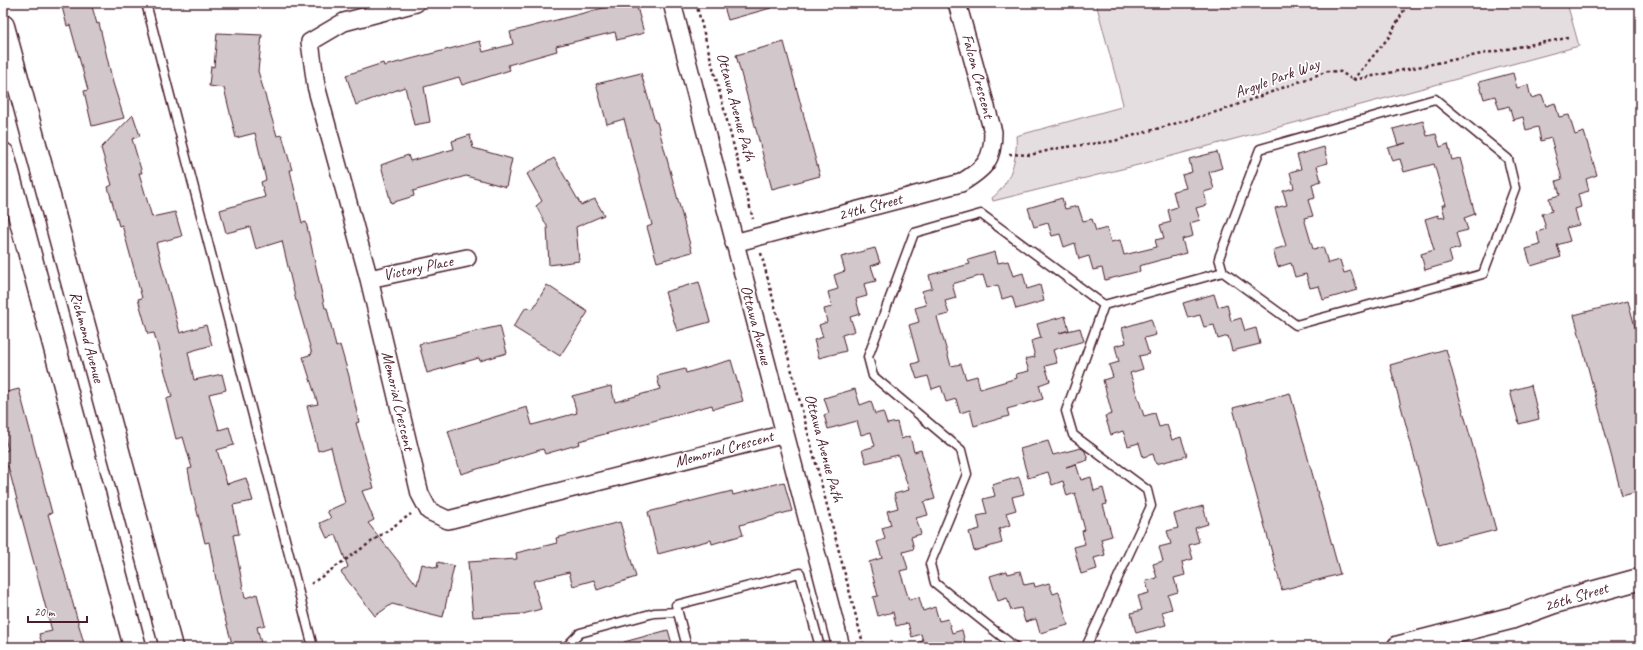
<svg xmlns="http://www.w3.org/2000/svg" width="1643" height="650" font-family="Caveat,sans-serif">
	<rect width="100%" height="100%" fill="#fff"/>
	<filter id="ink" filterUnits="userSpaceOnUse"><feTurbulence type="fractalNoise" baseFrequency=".025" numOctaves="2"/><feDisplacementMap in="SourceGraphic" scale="8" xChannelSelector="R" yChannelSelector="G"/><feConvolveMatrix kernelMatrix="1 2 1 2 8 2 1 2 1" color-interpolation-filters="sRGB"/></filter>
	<g filter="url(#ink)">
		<path fill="#e5dee0" stroke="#987e86" d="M1096,3h471l12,43 -437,118 -149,37 -1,-3c18,-14 26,-40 24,-62l105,-29 2,-3z"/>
		<path fill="#d2c7cb" stroke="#4a1f2b" d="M61,3h30l6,21 2,-1 14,60 11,35 -32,8 -8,-35 4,-1 -18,-65 -3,1z
			M606,3h30l8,30 -27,7 -2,-8 -59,14 1,5 -49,14 2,5 -48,15 -3,-8 -35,10 6,35 -16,3 -9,-38 -49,18 -10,-30 37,-12 1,3 96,-25 3,11 30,-8 -3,-12 97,-25z
			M723,3h47l1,5 -43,12z
			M217,33l45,2 -4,36 19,65 5,-1 10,35h-2l12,53 4,-1 19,86h2l9,39 4,-2 9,31 10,46 -3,1 18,65 -12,3 12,29 -6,3 49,62 5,-21 15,4 1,-6 16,4 -11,51 -51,-13 -17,12 -34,-44 7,-5 -12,-32 -9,3 -7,-15 11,-5 -4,-7 18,-8 -14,-56 -13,4 -11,-45 11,-2 -15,-47 9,-3 -15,-53h-1l-14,-60 -26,8 -6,-22 -24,6 -6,-23 45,-13 -4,-15 5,-2 -11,-47 -19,5 -12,-50 -15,-2 2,-20 3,1z
			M784,42l36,134 -48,13 -36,-134z
			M641,73l14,49h2l35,130 -35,10 -10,-35 5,-2 -28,-106 -17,5 -11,-40z
			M1513,73l4,15 11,-3 3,13 11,-3 4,11 9,-3 4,14 10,-2 6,20 9,-3 13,43 -11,4 3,12 -11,3 3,13 -6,2 4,16 -13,3 4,13 -13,4 4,12 -30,9 -5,-17 14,-4 -3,-13 9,-3 -4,-15 10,-3 -3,-13 11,-3 -4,-14 6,-2 -11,-41 -10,3 -3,-14 -12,3 -3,-13 -10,3 -4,-14 -10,3 -4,-13 -11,3 -5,-17z
			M133,115l7,21 -8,3 10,34h-3l13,44 23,-5 7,24 -26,7 24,90 26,-8 6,20 -24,7 6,28 28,-6 4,16 -17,4 10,36 10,-3 5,18 -17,5 10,34 19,-6 7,23 -20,4 6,29 -6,1 12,63 12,-4 8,31 -8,2 5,20h-29l-13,-46 -11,-59 -4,1 -13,-52 -4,-22 4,-1 -9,-31 -7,2 -10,-40 6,-2 -18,-64 -6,1 -10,-35 4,-1 -20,-73 -3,1 -11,-39 4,-2 -11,-37z
			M1423,121l4,15 9,-2 4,13 8,-3 4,16 8,-2 15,56 -11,4 4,12 -12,3 4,15 -11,3 3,11 -27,8 -4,-16 13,-4 -9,-31 13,-4 1,3 6,-1 -3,-12h4l-12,-41 -30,8 -4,-13 -8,2 -4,-13 18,-5 -8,2 -5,-16z
			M470,135l3,13 39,11 -6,28 -40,-11 -53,15 1,5 -23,7 -10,-38 27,-10 2,6 44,-12 -2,-8z
			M1324,147l4,16 -11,3 4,15 -9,3 3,14 -7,2 5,16 -9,2 9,31 10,-2 5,16 12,-3 4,13 7,-2 6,19 -34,10 -4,-14 -9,2 -4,-14 -11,3 -4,-14 -13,4 -5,-17 13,-4 -11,-38 12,-3 -4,-14 11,-3 -4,-16 11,-3 -4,-14z
			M1217,152l5,16 -13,4 5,17 -10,3 3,13 -11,3 4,12 -10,3 3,13 -11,3 4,14 -47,13 1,5 -35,9 -3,-12 -9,2 -4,-14 -10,3 -4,-16 -11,4 -4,-13 -8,2 -4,-13 -14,4 -6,-19 34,-10 3,11 13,-3 5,15 9,-2 4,12 11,-3 4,14 9,-2 4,15 33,-8 -2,-7 9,-2 -4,-13 11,-3 -3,-12 9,-3 -4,-16 13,-3 -4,-13 10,-3 -3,-13z
			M554,158l27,47 14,-6 9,16 -28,12 3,34 -30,4 -2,-39 -11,-20 6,-5 -15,-27z
			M875,248l5,15 -9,3 5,15 -12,3 3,12 -11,3 4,15 -10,3 5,14 -13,4 4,16 -27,7 -5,-18 9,-3 -4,-12 8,-3 -3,-13 8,-2 -4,-15 10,-3 -4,-14 11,-4 -4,-14z
			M995,252l3,11 10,-2 5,15 10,-3 4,16 13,-4 4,16 -28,8 -4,-13 -10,3 -4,-14 -11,3 -4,-13 -31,9 4,14 -11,3 4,13 -12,3 14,49 10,-2 5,15 11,-3 3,13 37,-11 -1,-4 13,-3 -4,-12 10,-2 -4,-16 10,-3 -4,-14 28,-8 4,14 -10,3 21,-5 4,13 -31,9 4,13 -12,3 5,15 -11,4 4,14 -36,10 2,7 -35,10 -4,-16 -10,3 -4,-14 -10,3 -5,-16 -9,3 -4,-13 -11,3 -5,-15 7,-2 -10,-37 10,-3 -4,-14 11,-3 -4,-14 10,-3 -3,-13 41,-11 -2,-4z
			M699,282l11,40 -33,9 -12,-39z
			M547,285l41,27 -28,44 -47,-29 13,-20 7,2z
			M1214,294l4,13 9,-3 4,17 10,-3 4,13 11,-3 4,16 -28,7 -4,-15 -10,3 -4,-14 -10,2 -4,-12 -12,3 -5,-15z
			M1628,301l12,44v146l-18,5 -48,-181z
			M1151,319l5,16 -12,3 5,16 -10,2 4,13 -13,4 14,43 11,-3 4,14 8,-2 5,15 9,-3 6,19 -31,8 -3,-10 -10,3 -4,-14 -11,3 -5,-15 -12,4 -6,-19 7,-2 -9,-34 10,-3 -4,-12 10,-3 -4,-16 11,-3 -4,-15z
			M500,326l7,27 -27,8 -1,-3 -52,15 -8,-29z
			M1446,349l50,181 -58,15 -48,-180z
			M731,360l12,41 -30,8 -1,-4 -133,36 1,3 -35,10 -2,-5 -82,25 -13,-43 79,-24 5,18 45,-12 -5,-17 39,-10 4,16 45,-13 -3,-13 28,-7 1,4z
			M1531,385l8,34 -20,5 -9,-33z
			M19,389l33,124 -4,1 37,133h-42l-4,-13 13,-3 -44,-165 -5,2v-17l5,-1 -5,-20v-37z
			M855,389l5,16 11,-4 4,13 8,-2 4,12 10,-2 4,17 9,-3 4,16 7,-2 14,49 -11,3 4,13 -12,3 5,16 -10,3 3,12 -11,3 5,17 -8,2 9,29 10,-3 4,14 12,-4 4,14 9,-2 4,14 10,-3 4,17h-46l-1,-5 4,-1 -2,-7 -9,3 -4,-14 -12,3 -3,-14 -15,4 -5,-19 5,-1 -9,-34 13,-4 -5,-16 8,-3 -3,-11 9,-3 -4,-14 11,-3 -4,-14 15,-4 -11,-35 -32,8 -4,-13 13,-4 -4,-14 -10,3 -4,-14 -29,8 -4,-14 5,-2 -5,-15z
			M1290,393l50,181 -58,16 -49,-182z
			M1048,441l5,14 28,-7 4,3 3,9 -22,7 10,-3 5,16 10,-3 3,14 9,-3 4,16 -4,1 9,31 -11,3 4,16 -11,3 3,11 -16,5 -7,-27 11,-3 -3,-13 3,-1 -10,-37 -8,3 -4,-15 -11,4 -4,-13 -20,6 -8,-29z
			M1019,477l5,17 -12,3 4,13 -10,3 4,12 -11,4 3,14 -28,8 -5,-19 11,-3 -3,-13 10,-2 -4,-15 12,-3 -3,-11z
			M784,482l8,29 -52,14 3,10 -31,9 -1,-4 -53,14 -10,-42 84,-21 1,4z
			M1203,506l5,18 -13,4 4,14 -10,3 4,14 -11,3 3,13 -11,3 4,14 -10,3 4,14 -10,3 4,13 -30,8 -5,-20 11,-3 -4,-14 11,-3 -3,-12 11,-3 -4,-14 10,-3 -4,-14 12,-3 -4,-13 11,-3 -4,-14z
			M620,522l16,55 -39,13 -3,-10 -21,6 -4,-14 -36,9 8,28 -18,5 -50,3 -5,-55 49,-3 -1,-6 41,-10 -1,-5z
			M1007,571l1,3 12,-3 4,14 10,-2 1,4 14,-4 4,11 6,-2 9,33 -28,8 -4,-14 -11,3 -4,-14 -10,2 -4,-12 -9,3 -8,-25z
			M668,630l5,17h-49v-5z"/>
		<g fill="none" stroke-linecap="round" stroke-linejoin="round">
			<defs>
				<path id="service" d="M146,3l167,644
					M1104,305l119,-33 73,53 187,-51 32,-86 -7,-29 -73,-60 -175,50 -41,109 4,14
					M566,647l14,-14 74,-20 24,-1
					M687,647l-11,-42 124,-32 20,74
					M1015,647l-80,-64 -5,-19 37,-90 -6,-24 -88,-74 -5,-19 46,-124 67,-19 123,91 -38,106 7,24 74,55 4,16 -65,141"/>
				<path id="minor" d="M416,3l-72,19 -34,20 6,44 53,193 51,215 9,17 19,9 337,-86
					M672,3l169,644
					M734,243l227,-60c24,-15 32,-22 32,-51l-36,-129
					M369,279l98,-21"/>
				<path id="tertiary" d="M1398,647l114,-29 41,-15 87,-24"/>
				<path id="secondary" d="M3,26l168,621
					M3,154l132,493"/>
			</defs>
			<use href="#service" stroke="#4a1f2b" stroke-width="11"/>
			<use href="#minor" stroke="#4a1f2b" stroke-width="20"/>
			<use href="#tertiary" stroke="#4a1f2b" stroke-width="24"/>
			<use href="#secondary" stroke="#4a1f2b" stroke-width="25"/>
			<path stroke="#4a1f2b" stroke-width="2.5" stroke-dasharray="3 3" stroke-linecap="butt" d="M696,3l57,216
				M1353,80l36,-43 19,-34
				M1009,154l21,1 29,-7 55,-7 109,-31 105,-39 13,1 12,8c72,-14 143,-30 215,-42
				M761,253l103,394
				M311,584l100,-70"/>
			<use href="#service" stroke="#fff" stroke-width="8"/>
			<use href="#minor" stroke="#fff" stroke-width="17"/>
			<use href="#tertiary" stroke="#fff" stroke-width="21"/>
			<use href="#secondary" stroke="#fff" stroke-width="22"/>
		</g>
	</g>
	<g text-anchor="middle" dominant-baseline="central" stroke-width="3.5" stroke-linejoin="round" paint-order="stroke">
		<g font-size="16" fill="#4a1f2b" stroke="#fff">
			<text transform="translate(978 76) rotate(75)">Falcon Crescent</text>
			<text transform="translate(1277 78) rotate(-20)">Argyle Park Way</text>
			<text transform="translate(736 107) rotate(75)">Ottawa Avenue Path</text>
			<text transform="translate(870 207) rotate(-15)">24th Street</text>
			<text transform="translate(418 268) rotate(-12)">Victory Place</text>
			<text transform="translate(756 325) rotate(75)">Ottawa Avenue</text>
			<text transform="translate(87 337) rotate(75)">Richmond Avenue</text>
			<text transform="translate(398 401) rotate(77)">Memorial Crescent</text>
			<text transform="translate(824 448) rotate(75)">Ottawa Avenue Path</text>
			<text transform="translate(724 449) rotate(-15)">Memorial Crescent</text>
			<text transform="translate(1576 597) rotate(-17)">26th Street</text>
		</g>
	</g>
	<rect width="1643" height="650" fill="none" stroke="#fff" stroke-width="16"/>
	<rect x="8" y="8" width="1627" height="634" fill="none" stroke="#4a1f2b" stroke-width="1.5" filter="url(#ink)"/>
	<path d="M28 616v6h59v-6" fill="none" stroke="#4a1f2b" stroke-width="2"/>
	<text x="34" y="616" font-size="12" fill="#4a1f2b" stroke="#ffffff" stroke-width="3" paint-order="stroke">20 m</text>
</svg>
